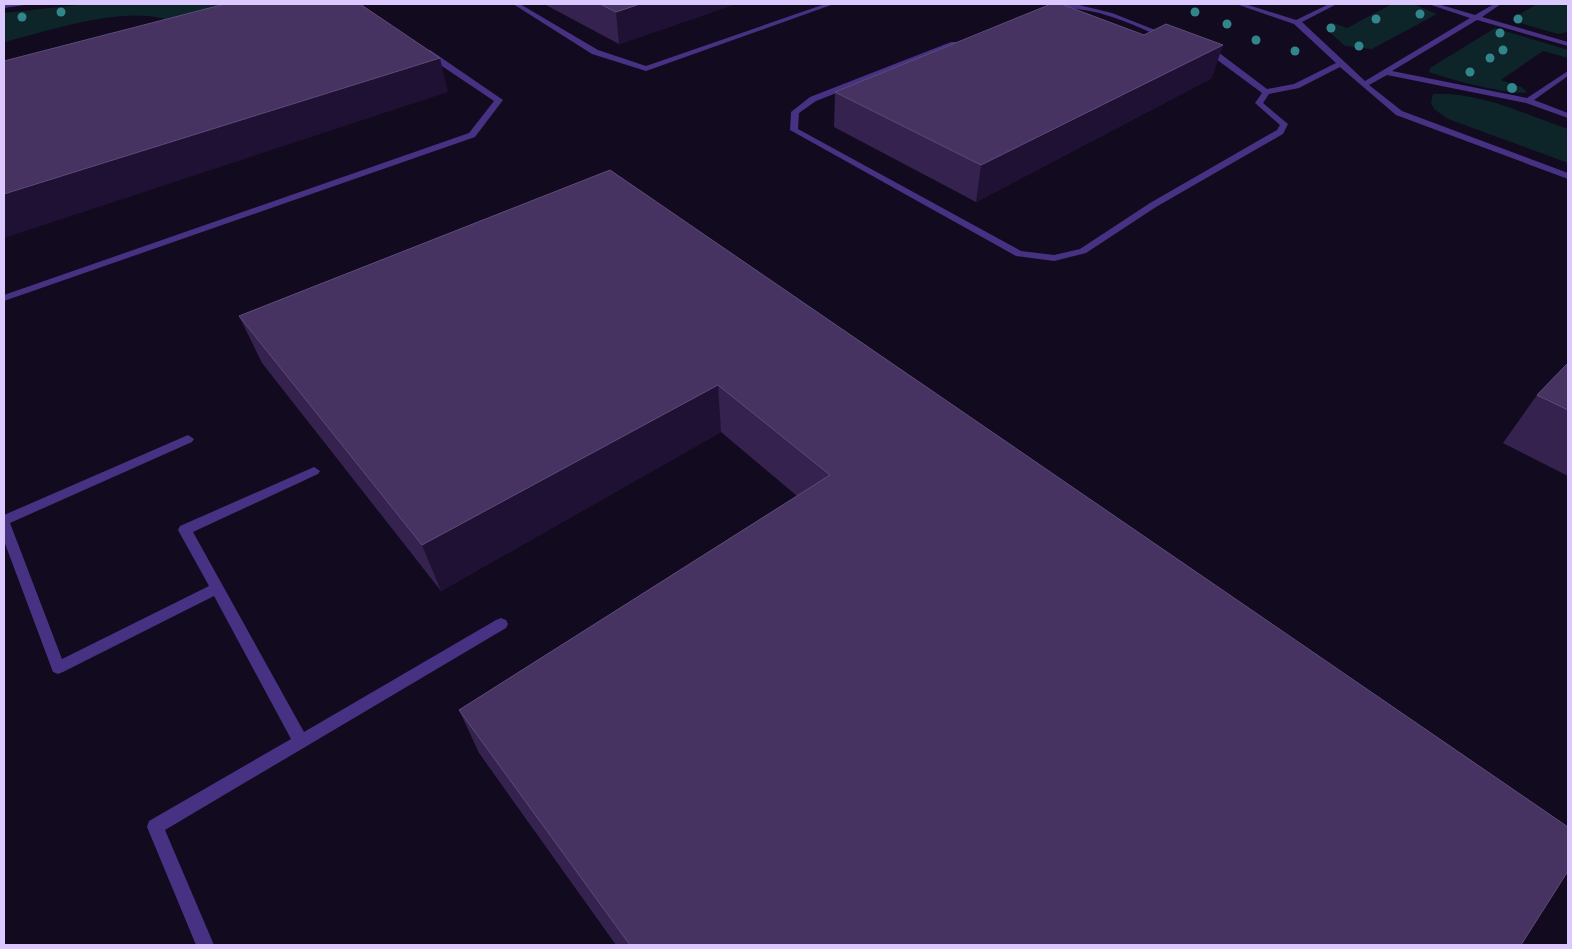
<svg xmlns="http://www.w3.org/2000/svg" width="1572" height="949" font-family="'Nunito Sans',sans-serif">
	<rect width="100%" height="100%" fill="#120a1f"/>
	<path fill="#0d2429" d="M86,4h145l-52,21c-42,-25 -129,6 -175,17v-29z
		M1386,4h27l24,10 -65,35 -27,-3 -20,-18 8,-5 14,5 43,-23z
		M1537,4h31v28l-10,2 -45,-13v-3z
		M1495,28l70,21 3,1v8l-25,-7 -42,29 20,7 6,5c-13,5 -82,-14 -98,-20l1,-4z
		M1433,94c47,-2 92,20 135,35v34l-120,-44 -14,-10 -3,-6z"/>
	<g fill="none" stroke-linecap="round" stroke-linejoin="round">
		<path fill="#463182" fill-rule="evenodd" d="M513,4h7l78,46 48,16 179,-62h9l-188,67 -54,-17z
			M1063,4l16,1 33,8 61,24 -7,2c-28,-12 -58,-27 -89,-30 -9,-1 -24,2 -30,-2z
			M1236,4h9l51,16 33,-16h8l-35,18 63,59 105,-63 -42,-14h10l37,11 19,-11h7l-19,13 86,25v4l-91,-26 -85,51 135,27 41,-27v5l-34,24 34,13v5l-42,-15 -139,-28 -18,10 33,26 166,62v6l-172,-64 -56,-48 -41,21 -30,6 -6,9 25,21 -5,10 -127,73 -70,46 -32,8 -38,-5 -226,-126 1,-18 19,-15 141,-55h6v4l-141,55 -17,12 -1,16 223,122 33,4 26,-6 70,-46 127,-73 3,-5 -25,-22 7,-10 -50,-37 -11,-4v-4l17,4 49,37 27,-5 42,-21 -42,-39z
			M424,50h6l73,50 -28,37 -471,164v-6l465,-162 25,-32 -70,-47z
			M188,435l6,4 -2,3 -182,81 52,136 147,-73 -31,-56 2,-4 134,-59 6,4 -2,3 -125,58 111,200 192,-112 5,-2 5,2 2,4 -2,4 -341,202 49,115h-18l-49,-118 2,-6 142,-82 -77,-143 -151,76 -5,2 -5,-2 -49,-131v-26z"/>
		<path fill="#463182" fill-rule="evenodd" d="M4,4h27l-27,4z"/>
	</g>
	<g fill="#31858b">
		<circle cx="61" cy="12" r="4.5"/>
		<circle cx="1195" cy="12" r="4.5"/>
		<circle cx="1420" cy="14" r="4.5"/>
		<circle cx="22" cy="17" r="4.5"/>
		<circle cx="1376" cy="19" r="4.5"/>
		<circle cx="1518" cy="19" r="4.5"/>
		<circle cx="1227" cy="24" r="4.5"/>
		<circle cx="1331" cy="28" r="4.5"/>
		<circle cx="1500" cy="33" r="4.5"/>
		<circle cx="1256" cy="40" r="4.5"/>
		<circle cx="1359" cy="46" r="4.5"/>
		<circle cx="1503" cy="50" r="4.5"/>
		<circle cx="1295" cy="51" r="4.5"/>
		<circle cx="1490" cy="58" r="4.5"/>
		<circle cx="1470" cy="72" r="4.5"/>
		<circle cx="1512" cy="88" r="5"/>
	</g>
	<path fill="#35224e" d="M544,4h192l-117,40z
		M1144,35l68,43 -236,124 -142,-75 1,-35z
		M610,170l911,775h-905l-137,-192 -20,-43 338,-214 -76,-64 -280,159 -179,-228 -23,-47z
		M1568,363v113l-65,-33 34,-48z"/>
	<path fill="#1f1133" d="M640,4h96l-117,40 -3,-32z
		M1223,45l-11,33 -236,124 5,-37z
		M440,58l8,34 -444,146v-44z
		M718,385l3,47 -280,159 -19,-46z"/>
	<path fill="#463361" stroke="#5e4b7a" d="M225,4h135l80,54 -436,136v-133z
		M600,4h40l-24,8z
		M1051,4h10l83,31 22,-11 57,21 -242,120 -146,-73z
		M610,170l958,657v44l-47,74h-891l-171,-235 371,-235 -112,-90 -296,160 -183,-229z
		M1568,363v47l-31,-15z"/>
	<rect width="1572" height="949" fill="none" stroke="#dbc8ff" stroke-width="10"/>
</svg>
